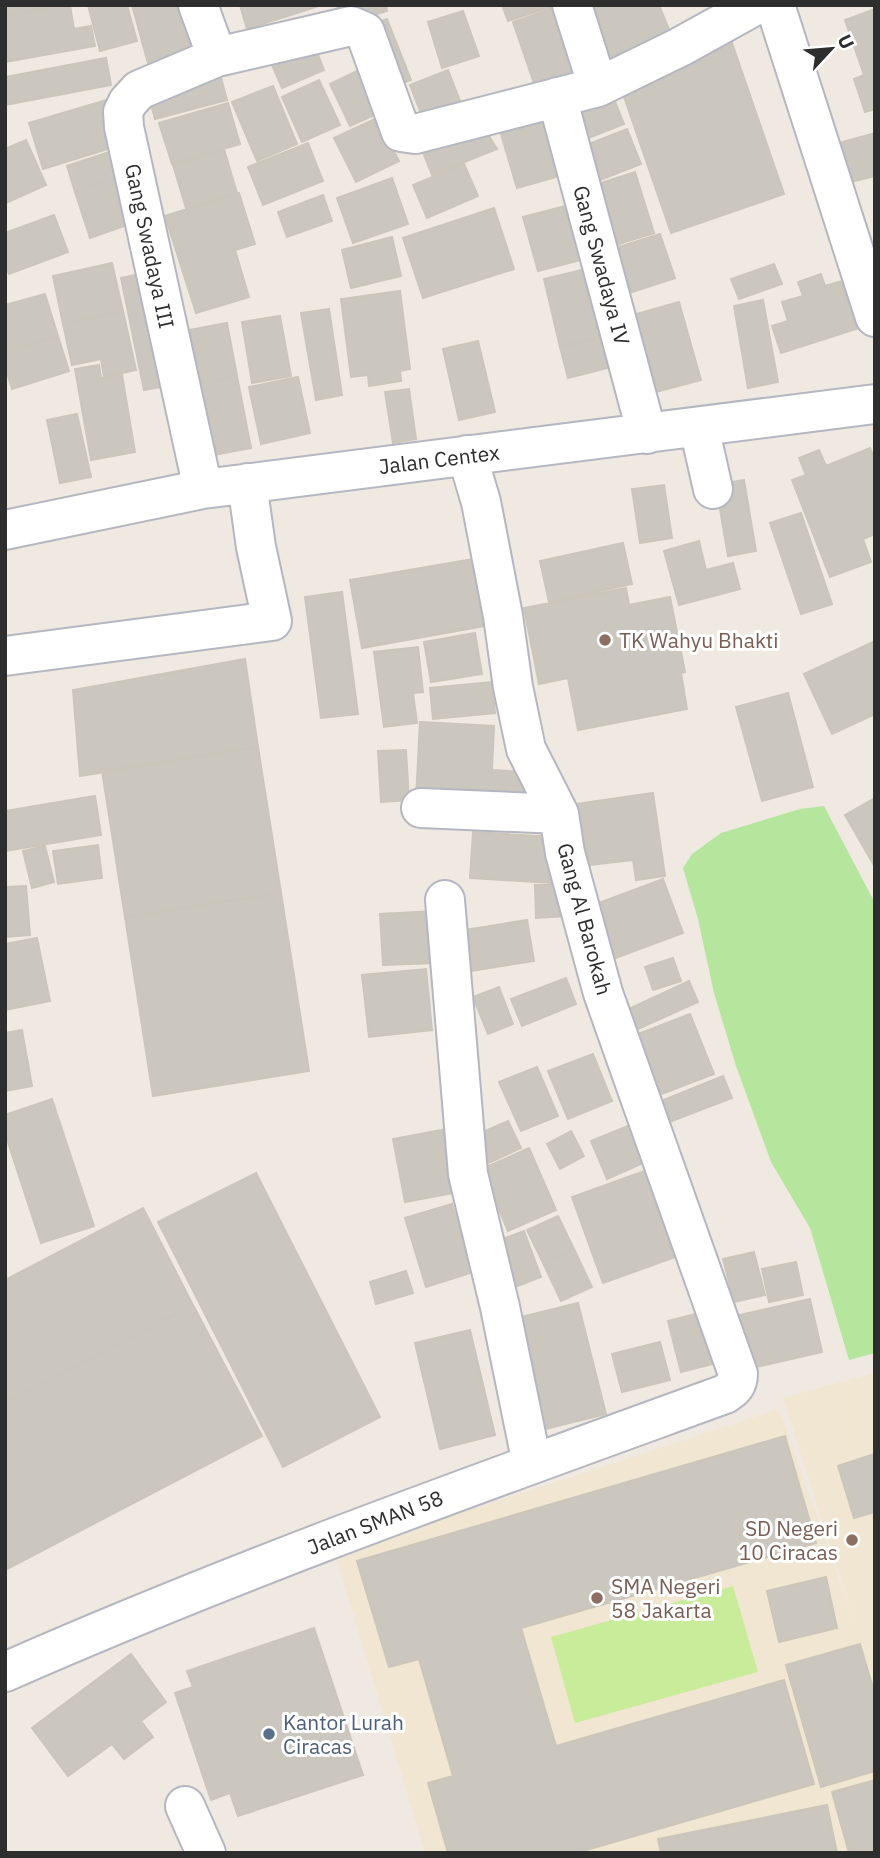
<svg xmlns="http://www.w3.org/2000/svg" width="880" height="1858" font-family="'IBM Plex Sans',sans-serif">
	<rect width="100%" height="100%" fill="#efe9e1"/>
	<path fill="#f0e6d1" d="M875,1373v308l-9,-22 9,27v167h-450l-90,-299 444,-145 79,223 -75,-234z"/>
	<path fill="#b6e59e" d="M824,806l51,97v450l-26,7 -39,-132 -39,-66 -35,-96 -22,-73 -16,-74 -15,-51 9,-14 29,-21 79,-24z"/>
	<path fill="#c9ec9a" d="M733,1586l25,86 -183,51 -24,-86z"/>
	<path fill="#cbc7bf" stroke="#cbc5ba" stroke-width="2" d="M5,5h56l-56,11z
		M70,5l4,24 17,-3 4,20 -90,16v-46z
		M88,5h39l10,36 -37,10z
		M132,5h57l15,55 -53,14z
		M240,5h75l1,2 -69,22z
		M337,5h49l1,6 -44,13z
		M502,5h55l-49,16z
		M575,5h84l15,37 -71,30z
		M560,6l24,70 -47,16 -24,-70z
		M875,9v100l-10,3 -11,-33 10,-4 -19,-55z
		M463,11l16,45 -37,12 -14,-46z
		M387,19l24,61 -19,7 -23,-61z
		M732,43l52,151 -113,39 -52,-151z
		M315,47l9,23 -42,18 -10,-23z
		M106,58l5,27 -106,20v-28z
		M361,69l20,43 -31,14 -20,-42z
		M448,70l16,41 -38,15 -16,-41z
		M220,74l7,26 -72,19 -7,-26z
		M319,80l21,45 -38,17 -20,-45z
		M273,86l24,58 -40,17 -25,-59z
		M611,92l13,32 -38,15 -13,-31z
		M110,99l14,45 -81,25 -14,-46z
		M228,103l12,41 -68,20 -13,-41z
		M551,108l19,65 -53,15 -19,-64z
		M377,118l22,43 -43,21 -22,-44z
		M480,121l17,28 -65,26 -14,-35z
		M627,129l14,35 -46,18 -14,-35z
		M875,133v43l-32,8 -11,-39z
		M26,140l20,45 -40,18 -1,-54z
		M308,143l15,38 -60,24 -15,-38z
		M224,149l13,44 -51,15 -13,-43z
		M112,151l9,26 -46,15 -8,-26z
		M464,164l14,32 -51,22 -14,-33z
		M635,172l19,61 -45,14 -20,-60z
		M121,177l15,45 -46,16 -15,-46z
		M392,178l16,46 -55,19 -16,-45z
		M239,193l16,51 -20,6 14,47 -53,16 -31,-97z
		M323,195l9,26 -45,16 -9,-25z
		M581,202l15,54 -58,15 -15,-54z
		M494,208l20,61 -91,29 -20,-60z
		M54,215l14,37 -59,22 -4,-9v-32z
		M660,234l15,44 -58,19 -14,-45z
		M392,237l9,39 -50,12 -9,-38z
		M112,263l11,48 -60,13 -10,-48z
		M774,264l8,20 -43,15 -8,-20z
		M595,267l17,67 -52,13 -16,-68z
		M155,271l22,113 -33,6 -23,-112z
		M821,274l4,12 24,-7 16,47 -84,27 -9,-27 16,-5 -6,-19 21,-6 -5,-14z
		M400,291l10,78 -10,2 1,10 -32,5 -1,-11 -17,2 -10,-78z
		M45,294l13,42 -53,15v-46z
		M763,300l15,82 -30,6 -14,-82z
		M679,302l22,78 -53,14 -22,-77z
		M329,309l13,86 -26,5 -15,-87z
		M123,311l13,59 -32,7 -3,-18 -29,6 -9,-41z
		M280,316l11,60 -39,7 -10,-61z
		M227,323l10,53 -53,10 -11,-53z
		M612,334l7,31 -51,13 -8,-31z
		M58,336l11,35 -57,18 -7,-23v-15z
		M478,341l17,71 -36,8 -16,-71z
		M99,365l2,13 21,-3 13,77 -44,8 -16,-91z
		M237,376l14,72 -53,10 -14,-72z
		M298,377l12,56 -49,11 -12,-57z
		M409,389l7,50 -23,4 -8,-51z
		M77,414l14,63 -31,6 -13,-63z
		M870,448l5,12v74l-12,5 8,23 -41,15 -38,-97 14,-5 -7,-17 20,-8 7,16z
		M744,480l12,71 -28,5 -12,-71z
		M664,485l8,53 -32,5 -8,-54z
		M801,513l31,91 -31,10 -31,-91z
		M699,541l7,29 27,-7 7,26 -61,16 -15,-54z
		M623,543l9,41 -83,18 -9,-41z
		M474,559l11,67 -123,22 -12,-68z
		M626,588l3,17 41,-8 15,75 -4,1 6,36 -109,21 -10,-52 -29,6 -15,-76z
		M342,592l16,122 -37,4 -16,-121z
		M475,633l7,41 -51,8 -7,-40z
		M875,641v73l-43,20 -28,-60z
		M418,647l5,45 -10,1 4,30 -33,4 -10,-75z
		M245,659l13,88 -178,29 -7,-86z
		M492,682l3,31 -62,6 -3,-31z
		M788,693l25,94 -51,14 -26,-94z
		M420,722l74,4 -2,44 33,2 -2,32 -107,-6z
		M258,747l23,146 -156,24 -23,-146z
		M406,750l3,50 -28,2 -3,-51z
		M653,793l12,83 -29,4 -3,-20 -51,6 -13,-61z
		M95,796l6,39 -96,16v-40z
		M875,798v69l-30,-52z
		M473,832l81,5 -2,46 -82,-5z
		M98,845l4,33 -44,6 -5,-33z
		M45,846l9,36 -22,6 -9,-37z
		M663,879l20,54 -78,29 -20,-54z
		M565,884l2,32 -31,2 -1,-33z
		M26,886l4,49 -25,2v-50z
		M281,893l28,178 -156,25 -28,-179z
		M434,911l3,52 -54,2 -3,-51z
		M527,920l7,41 -76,12 -6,-41z
		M37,938l13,63 -45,9v-66z
		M673,958l8,23 -28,9 -8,-23z
		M426,969l6,61 -63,7 -7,-62z
		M566,978l10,26 -54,22 -11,-27z
		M689,981l9,21 -69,31 -9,-20z
		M499,987l14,37 -25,10 -15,-37z
		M690,1014l24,60 -60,23 -24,-60z
		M22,1030l10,56 -27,5v-58z
		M593,1054l19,47 -44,18 -20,-48z
		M537,1067l21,49 -37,15 -22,-49z
		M723,1076l9,22 -73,28 -8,-21z
		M52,1099l42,127 -53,17 -36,-110v-18z
		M508,1121l13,27 -39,18 -13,-28z
		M635,1123l15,37 -43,19 -16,-38z
		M447,1129l12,63 -54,10 -12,-63z
		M571,1131l13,25 -24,13 -13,-25z
		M529,1148l27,62 -48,21 -26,-62z
		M650,1169l31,86 -78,28 -31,-86z
		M256,1173l124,244 -97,50 -125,-245z
		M452,1204l21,68 -47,15 -21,-69z
		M143,1208l50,97 -188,98v-123z
		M558,1216l16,33 -31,14 -16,-33z
		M524,1231l17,46 -34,13 -18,-46z
		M574,1249l18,38 -31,14 -18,-38z
		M754,1252l11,43 -31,7 -11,-43z
		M796,1262l7,33 -34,7 -7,-33z
		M406,1271l7,22 -37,11 -6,-22z
		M810,1299l12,53 -79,18 -12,-53z
		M578,1303l28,111 -69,17 -28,-111z
		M193,1305l69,131 -257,134v-167z
		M711,1310l13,51 -43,11 -13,-51z
		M470,1330l25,105 -55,14 -25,-106z
		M660,1342l10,38 -48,12 -10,-38z
		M785,1436l31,107 -295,85 35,118 228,-66 30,104 -238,69h-128l-20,-70 25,-7 -34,-117 -30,8 -32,-106z
		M875,1454v58l-21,6 -16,-52z
		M826,1577l11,51 -58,14 -12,-51z
		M314,1628l49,147 -125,41 -8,-23 -19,7 -36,-107 18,-6 -6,-16z
		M860,1644l15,51v76l-54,16 -35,-122z
		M131,1654l35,48 -25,19 12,16 -29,22 -12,-15 -44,32 -36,-48z
		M875,1780v73h-26l-17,-61z
		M827,1805l10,48h-176l-3,-14z"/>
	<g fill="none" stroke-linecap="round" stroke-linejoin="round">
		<defs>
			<path id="minor" d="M198,5l19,52
				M572,5l26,82
				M775,5l100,312
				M557,97l90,337
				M699,427l14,62
				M203,489l-79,-362 -1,-15 5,-10 11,-12 78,-33 134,-31 14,6 36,100 14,2 183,-47 82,-40 76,-42
				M5,530l198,-41 672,-85
				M5,656l267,-35 -16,-74 -9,-64
				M421,808l138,6
				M445,900l23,274 32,133 32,157
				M5,1672c236,-104 478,-190 720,-278 9,-6 13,-10 13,-20l-135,-381 -38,-140 -6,-39 -33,-65 -13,-62 -10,-71 -22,-114 -14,-47
				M185,1806l21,47"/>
		</defs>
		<use href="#minor" stroke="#b4b7c1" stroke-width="42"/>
		<use href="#minor" stroke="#fff" stroke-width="38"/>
	</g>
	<g fill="#8d6e63" stroke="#fff" stroke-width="2.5">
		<circle cx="605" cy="640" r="7"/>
		<circle cx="852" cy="1540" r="7"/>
		<circle cx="597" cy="1598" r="7"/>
	</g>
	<circle fill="#5c6f8a" stroke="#fff" stroke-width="2.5" cx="269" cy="1734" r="7"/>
	<g text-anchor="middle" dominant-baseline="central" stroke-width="6" stroke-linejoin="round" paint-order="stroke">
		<g font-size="21" fill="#2e2e2e" stroke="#fff">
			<text transform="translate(150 246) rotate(78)">Gang Swadaya III</text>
			<text transform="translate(602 265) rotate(75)">Gang Swadaya IV</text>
			<text transform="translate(439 459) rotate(-7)">Jalan Centex</text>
			<text transform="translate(585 919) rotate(75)">Gang Al Barokah</text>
			<text transform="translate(375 1522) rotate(-21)">Jalan SMAN 58</text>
		</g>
		<g font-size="21" fill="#785e54" stroke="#fff" text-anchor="start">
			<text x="619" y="640">TK Wahyu Bhakti</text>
			<text x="838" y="1528" text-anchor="end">SD Negeri<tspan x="838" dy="24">10 Ciracas</tspan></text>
			<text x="611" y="1586">SMA Negeri<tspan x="611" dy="24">58 Jakarta</tspan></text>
		</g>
		<g font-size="21" fill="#4e5e75" stroke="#fff" text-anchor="start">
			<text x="283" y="1722">Kantor Lurah<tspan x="283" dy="24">Ciracas</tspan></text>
		</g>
	</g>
	<rect width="880" height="1858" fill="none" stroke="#2e2e2e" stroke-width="14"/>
	<g transform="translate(831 49) rotate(64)" stroke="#ffffff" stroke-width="5" paint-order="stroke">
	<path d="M0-5L12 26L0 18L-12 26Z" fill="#2e2e2e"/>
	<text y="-10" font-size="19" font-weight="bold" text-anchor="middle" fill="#2e2e2e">U</text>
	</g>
</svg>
